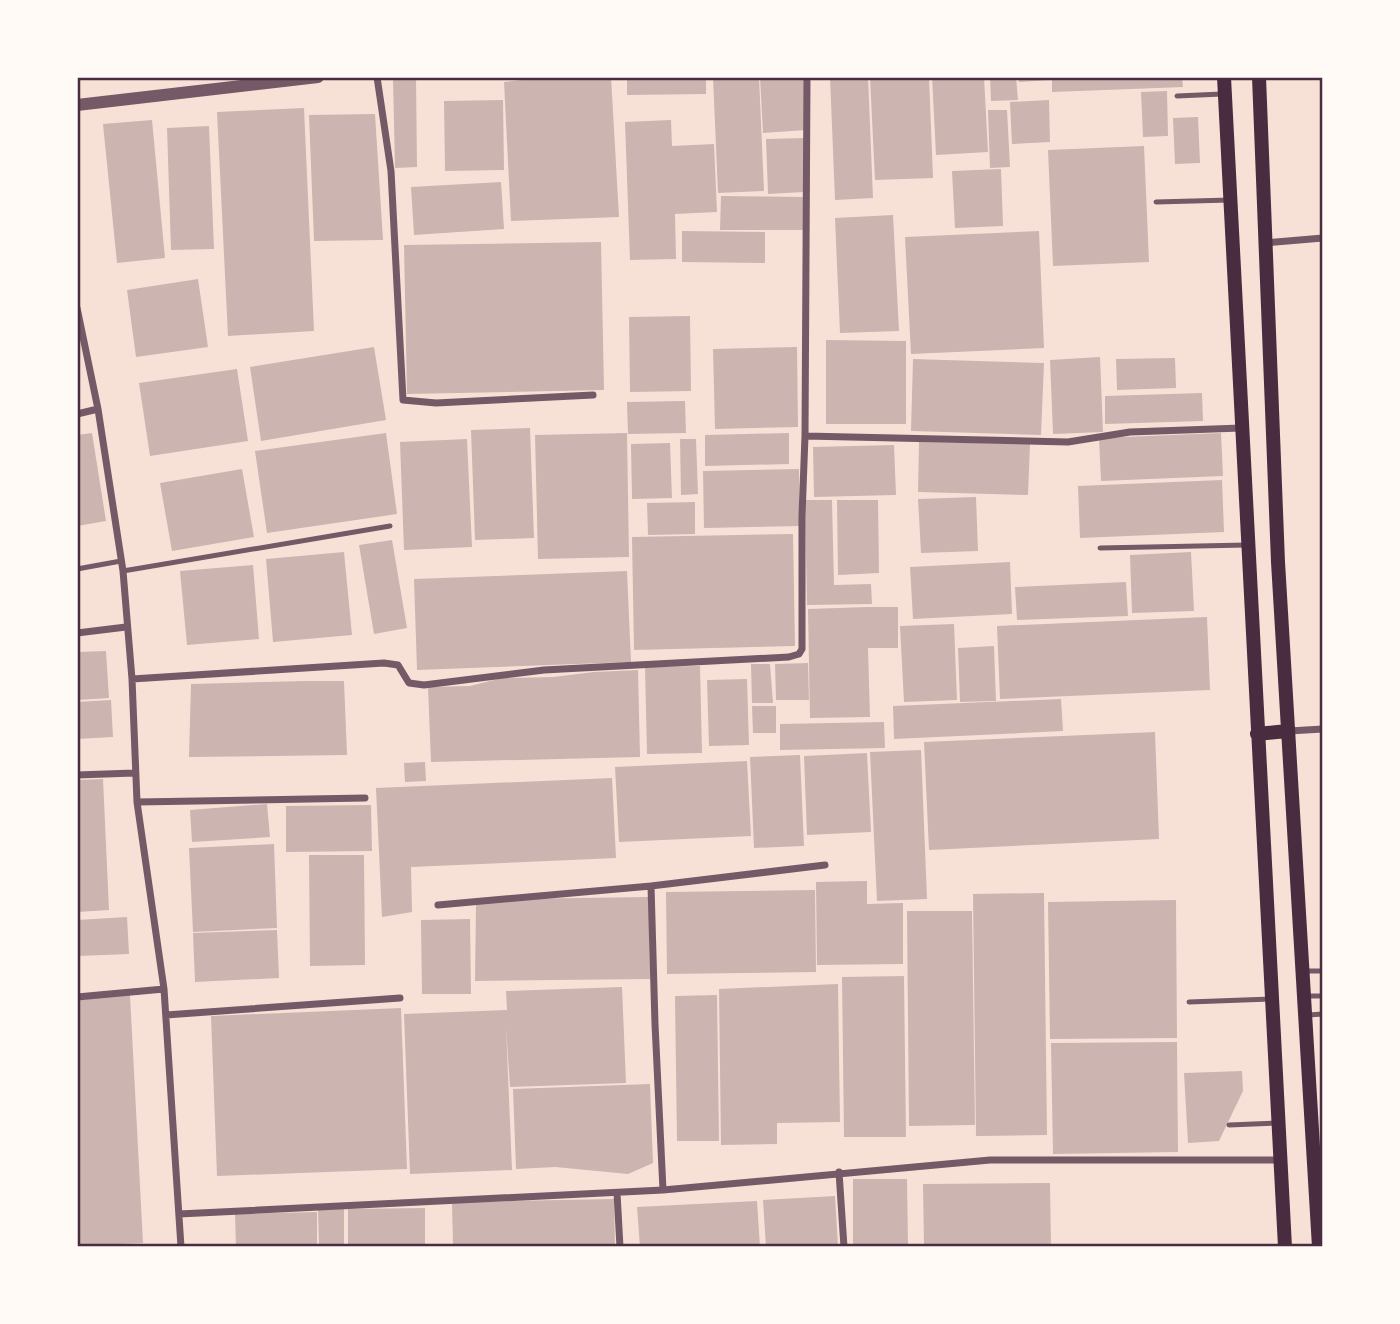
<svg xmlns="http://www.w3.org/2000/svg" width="1400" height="1324" font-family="'Roboto Serif',serif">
	<rect width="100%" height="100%" fill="#f7e1d7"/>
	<path fill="#ccb4b1" d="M552,77h59l8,140 -108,4 -7,-139z
		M627,77h79v17l-79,1z
		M713,77h46l5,114 -46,2z
		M760,77h45l1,53 -43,3z
		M830,77h38l5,121 -38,2z
		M870,77h59l4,101 -58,2z
		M932,77h52l4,75 -52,3z
		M990,77h26l2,23 -27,1z
		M1019,77h31v3l-31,2z
		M1052,77h130l1,10 -131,5z
		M393,78h23l1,89 -22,1z
		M1167,91l1,45 -25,1 -2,-45z
		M503,100l1,70 -59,1 -1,-70z
		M1049,100l1,42 -38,2 -2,-42z
		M304,108l10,223 -86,5 -11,-224z
		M988,110h19l3,57 -20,1z
		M375,114l8,126 -69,1 -5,-126z
		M1198,117l2,46 -25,1 -2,-46z
		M152,120l13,138 -48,5 -14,-139z
		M671,120l1,26 42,-2 3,68 -42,2 1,45 -46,1 -5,-138z
		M209,126l5,123 -43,1 -4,-122z
		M804,138v54l-36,2 -2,-55z
		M1144,146l5,116 -96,4 -5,-116z
		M1001,169l2,57 -48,2 -3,-57z
		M501,182l3,47 -90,6 -3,-48z
		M721,196l84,1v33h-85z
		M893,215l6,116 -59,2 -5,-115z
		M682,231l83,1v31l-83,-1z
		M1039,231l5,117 -133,6 -6,-117z
		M601,242l3,148 -197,4 -3,-149z
		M198,279l10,68 -72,10 -9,-67z
		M690,316l1,75 -61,1 -1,-75z
		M826,340l80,1v83h-80z
		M374,347l12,73 -125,21 -11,-74z
		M797,347l1,80 -83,2 -2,-80z
		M1100,357l3,75 -50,2 -3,-74z
		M1175,358l1,30 -59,2 -1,-31z
		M913,359l131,4 -3,72 -130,-4z
		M237,369l11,72 -98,15 -11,-73z
		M1202,393l1,28 -98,3v-28z
		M685,401l1,32 -58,1 -1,-32z
		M530,428l4,110 -59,2 -4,-110z
		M92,433l14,88 -29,5v-91z
		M386,433l11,81 -130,19 -12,-82z
		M627,433l2,124 -91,2 -3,-124z
		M789,433v31l-84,2v-31z
		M1221,433l2,43 -122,5 -2,-43z
		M467,439l5,108 -68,3 -4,-108z
		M680,439h16l2,55 -17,1z
		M919,442l111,2 -2,51 -110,-3z
		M670,443l2,55 -40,1 -1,-55z
		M894,445l2,50 -82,2 -1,-50z
		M242,469l12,68 -82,14 -12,-68z
		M799,469l1,57 -96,2 -1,-57z
		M1222,480l2,52 -144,6 -2,-52z
		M976,497l2,54 -57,2 -3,-54z
		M805,500h27l2,85 37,-1 1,20 -65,1z
		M837,500h41l1,73 -41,2z
		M695,502v32l-47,1 -1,-32z
		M793,534l2,112 -161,4 -2,-113z
		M392,540l15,88 -33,6 -15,-89z
		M344,552l8,83 -79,7 -7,-83z
		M1191,552l3,59 -62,2 -2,-58z
		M1010,562l2,52 -99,5 -3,-52z
		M253,565l6,74 -72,6 -7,-74z
		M627,571l4,91 -214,8 -3,-91z
		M1126,582l2,34 -111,4 -2,-33z
		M867,607h31v41h-30l2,69 -60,1 -2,-109z
		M1207,617l3,73 -210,9 -3,-73z
		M954,624l3,76 -53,2 -4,-76z
		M994,646l2,55 -36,1 -2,-54z
		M106,651l3,47 -32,2v-48z
		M808,663l1,37h-33l-1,-36z
		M751,664h19l3,39h-21z
		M700,666l2,87 -55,1 -2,-87z
		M638,670l2,87 -209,5 -3,-75 42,-1 32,-8 51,-1 41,-5z
		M747,679l2,66 -40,1 -2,-66z
		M306,681h38l3,74 -158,2 2,-73z
		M1061,699l2,32 -169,8 -1,-33z
		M111,700l2,37 -36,2v-37z
		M752,706h24v27h-23z
		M884,722l1,26 -105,2v-26z
		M1155,732l4,107 -230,11 -5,-108z
		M921,750l6,149 -50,2 -7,-149z
		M867,753l4,79 -64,3 -3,-79z
		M800,755l4,91 -50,2 -4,-91z
		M747,761l4,75 -132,6 -4,-75z
		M425,762l1,19 -21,1 -1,-19z
		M612,778l4,80 -205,9 1,45 -30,5 -6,-129z
		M103,779l6,131 -32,2v-132z
		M267,804l3,33 -78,5 -2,-32z
		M371,805l1,46 -86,1v-46z
		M274,844l3,84 -84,4 -4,-84z
		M309,855h55l1,110 -55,1z
		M867,881v23l36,-1v61l-86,1 -1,-83z
		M815,890l1,82 -149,2 -1,-82z
		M1044,893l3,242 -71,1 -3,-242z
		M649,897l1,82 -175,2 1,-78 32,-4z
		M1176,900l1,138 -127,1 -2,-137z
		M907,911h65l3,214 -66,1z
		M127,917l2,37 -52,2v-36z
		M470,919l1,75h-49l-1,-74z
		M277,930l2,48 -84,4 -2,-49z
		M904,976l2,161h-62l-2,-160z
		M838,984l2,138 -63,1v21l-56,1 -2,-156z
		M622,987l4,96 -116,4 -4,-60 6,143 -102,4 -6,-160 103,-4 -1,-19z
		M130,995l13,248 -66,3v-246z
		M717,995l2,146h-42l-2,-145z
		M401,1008l6,161 -190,7 -6,-160z
		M1177,1042l1,110 -125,2 -2,-111z
		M1242,1071l1,20 -24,50 -31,2 -4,-70z
		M650,1084l3,79 -25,11 -73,-7 -39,2 -3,-80z
		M853,1179h54l1,68h-55z
		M1050,1183l1,64h-127l-1,-63z
		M835,1196l3,51h-72l-3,-47z
		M614,1199l1,48h-162l-1,-45z
		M757,1201l3,46h-120l-3,-40z
		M425,1208v39h-77v-38z
		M318,1209h26v38h-25z
		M317,1212v35h-81l-1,-33z"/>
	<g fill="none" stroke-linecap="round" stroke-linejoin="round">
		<path stroke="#755966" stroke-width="5" d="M1177,96l45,-2
			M1156,202l74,-2
			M1100,548l147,-3
			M77,569l44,-8
			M123,571l267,-45
			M1305,971h18
			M1307,996h16
			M1189,1002l82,-3
			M1308,1015l15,-1
			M1229,1125l48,-2"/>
		<path stroke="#755966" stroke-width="7" d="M377,77l14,94 12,229 33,3 157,-8
			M1265,243l58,-5
			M77,308l21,101 25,162 9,108 5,123 27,187 17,258
			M77,414l21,-5
			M805,436l2,-359
			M77,633l49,-6
			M132,679l252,-16 14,2 11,18 15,2 120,-15 245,-13 10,-3 3,-5v-133l3,-80 263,6 62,-10 111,-4
			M1289,731l34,-2
			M77,775l57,-2
			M137,802l228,-4
			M438,905l213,-19
			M77,997l87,-8
			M166,1015l234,-17
			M839,1172l5,75
			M663,1190l-8,-166 -4,-138 174,-21
			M617,1193l3,54
			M179,1214l484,-24 327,-30h289"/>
		<path stroke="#755966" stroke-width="12" d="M77,105l241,-28"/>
		<path stroke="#4a2c40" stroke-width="14" d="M1224,77l61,1170
			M1259,77l19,485 41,685
			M1257,734l30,-3"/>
	</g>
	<rect width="1400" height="1324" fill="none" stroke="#fffaf5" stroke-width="158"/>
	<rect x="79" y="79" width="1242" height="1166" fill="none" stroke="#4a2c40" stroke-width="2.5"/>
</svg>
